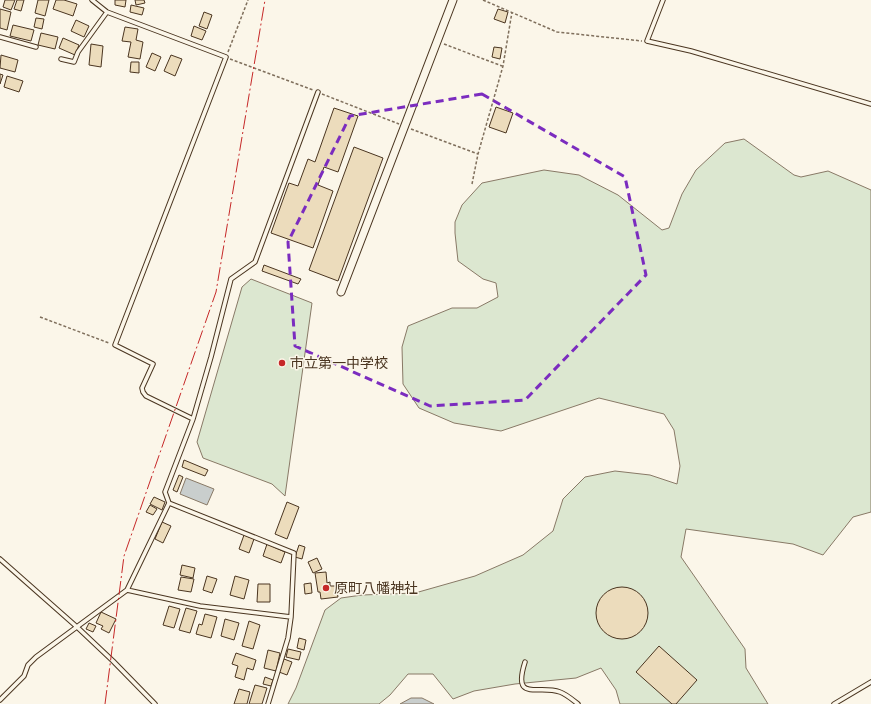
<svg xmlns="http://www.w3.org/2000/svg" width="871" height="704" font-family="'Varela Round','Noto Sans JP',sans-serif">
	<rect width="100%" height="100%" fill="#fbf6e9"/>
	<path fill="#dce7d0" stroke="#887966" d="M744,139l50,36 7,2 27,-6 43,19v322l-18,5 -30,38 -30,-11 -107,-15 -5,28 64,92 1,19 22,36h-148l-4,-14 -15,-22 -25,10 -61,6 -41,7 -21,8 -20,-25h-25l-18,21 -11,9h-91l8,-16 29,-78 16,-12 21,-3 53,-2 60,-17 48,-21 30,-24 10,-32 22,-22 30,-6 35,4 27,9 3,-18 -6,-36 -10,-16 -65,-16 -98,33 -47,-8 -35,-15 -16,-24 -1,-37 6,-21 44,-18h25l21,-11 -2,-14 -13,-4 -25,-18 -3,-28v-11l7,-17 20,-22 62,-13 35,5 39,20 44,35 7,-2 13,-34 14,-24 29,-27z
		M251,279l61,24 -27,193 -13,-12 -69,-26 -6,-16 45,-155z"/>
	<path fill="#c9cecd" stroke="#887966" d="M186,478l28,11 -7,16 -27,-11z
		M411,698h11l12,6h-34z"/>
	<path fill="#ecdcbc" stroke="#4a3520" d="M5,0h10l-4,10 -8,-3z
		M17,0h7l-3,11 -7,-2z
		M38,0h11l-4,16 -10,-3z
		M56,0h8l13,4 -4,12 -20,-7z
		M115,0h11l-1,7 -10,-2z
		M135,0h9l1,3 -9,2z
		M131,5l13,3 -2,7 -12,-3z
		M0,9l11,3 -4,18 -7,-2z
		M498,9l10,3 -3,11 -11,-4z
		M204,12l8,3 -5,14 -8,-3z
		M36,18l8,1 -2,10 -8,-2z
		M76,20l13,6 -5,11 -13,-6z
		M13,25l21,5 -3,11 -21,-5z
		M194,26l12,5 -4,9 -11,-4z
		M125,27l13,2 -2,11 7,2 -3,17 -12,-2 3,-15 -9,-1z
		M41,33l17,4 -3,12 -17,-4z
		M63,38l16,7 -4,10 -16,-7z
		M91,44l12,2 -2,21 -12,-2z
		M494,47l8,1 -2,11 -8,-2z
		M152,53l9,4 -6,14 -9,-4z
		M1,55l17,5 -3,12 -15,-4z
		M171,55l11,4 -7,17 -11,-5z
		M131,62h8v11l-9,-1z
		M0,74l3,1 -3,9z
		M7,76l16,5 -4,11 -15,-5z
		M496,107l17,6 -7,20 -17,-6z
		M334,108l24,8 -20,56 -14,-5 -6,18 15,6 -20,57 -42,-15 18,-50 9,3 10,-27 7,3z
		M354,147l29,11 -45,123 -29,-11z
		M264,265l37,14 -3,5 -36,-13z
		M184,460l24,10 -3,6 -23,-9z
		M179,475l4,2 -6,15 -4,-2z
		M154,497l11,5 -3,8 -12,-6z
		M287,502l12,5 -12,32 -12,-5z
		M150,505l7,4 -4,6 -7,-3z
		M162,522l9,4 -8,17 -8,-4z
		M244,535l10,4 -5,14 -10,-4z
		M267,544l18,8 -4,11 -18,-7z
		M299,545l6,2 -3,12 -7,-2z
		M317,558l5,11 -9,4 -5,-11z
		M182,565l13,3 -2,10 -13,-3z
		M326,572l1,11 3,-1v4h6l2,11 -17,2 -1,-7h-2l-3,-19z
		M207,576l10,3 -5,14 -9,-3z
		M235,576l14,4 -5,19 -14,-4z
		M181,577l13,2 -3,13 -13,-2z
		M311,583l1,10 -7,1 -1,-10z
		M258,584h12v18h-13z
		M596 613a26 26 0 1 1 52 0a26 26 0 1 1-52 0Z
		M169,606l11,3 -6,19 -11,-3z
		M186,608l11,3 -7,22 -11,-3z
		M101,612l15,7 -7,14 -8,-4 2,-3 -7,-3z
		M205,614l12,3 -6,21 -15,-4 3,-10 3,1z
		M225,619l14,4 -5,17 -13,-4z
		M249,621l11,4 -7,24 -11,-3z
		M89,623l7,3 -3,6 -7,-3z
		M299,638l7,2 -2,10 -7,-2z
		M659,646l38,34 -21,24h-4l-36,-32z
		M288,649l13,3 -2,8 -13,-3z
		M268,650l12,3 -4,18 -12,-3z
		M236,653l20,7 -3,10 -6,-2 -3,12 -9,-3 3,-11 -6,-2z
		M284,659l8,3 -5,13 -8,-3z
		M265,677l8,3 -2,6 -8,-2z
		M255,685l12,3 -5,16h-13z
		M239,689l11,3 -3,12h-13z"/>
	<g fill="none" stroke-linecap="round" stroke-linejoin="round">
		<defs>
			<path id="lane" d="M663,0l-16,41 44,10 180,53
				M0,37l36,10
				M61,59l13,3 4,-10 29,-40
				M193,419l18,-62 20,-78 24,-17 63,-170
				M169,503l125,50 -3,64 -3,21 -20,66
				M0,559l77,68 36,34 42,43
				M127,590l73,16 91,11
				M525,662c-13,41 13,22 35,30 6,2 13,8 18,12
				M0,700l24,-24 4,-11 8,-8 91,-67 42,-87 -4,-11 28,-73 -47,-23 -3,-4 -1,-4 11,-24 -38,-19 111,-288 -119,-45 -15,-12
				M834,704l37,-22"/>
			<path id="street" d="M341,292l112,-292"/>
		</defs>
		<use href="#lane" stroke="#4a3520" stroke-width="5.5"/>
		<use href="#street" stroke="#4a3520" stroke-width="9"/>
		<path stroke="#7f6f5c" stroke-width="1.5" stroke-dasharray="3 2" stroke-linecap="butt" d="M483,0l74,32 85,9
			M444,44l58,22
			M228,52l20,-52
			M230,59l83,31
			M322,94l77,30
			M411,129l67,25
			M472,184l6,-30 25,-88 9,-54
			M40,317l69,26"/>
		<use href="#lane" stroke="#fbf6e9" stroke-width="3.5"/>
		<use href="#street" stroke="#fbf6e9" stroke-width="7"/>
		<path stroke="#c62828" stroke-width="1" stroke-dasharray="14 3 2 3" stroke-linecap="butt" d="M105,704l19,-148 92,-264 49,-292"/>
	</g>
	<path fill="none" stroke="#7b2cbf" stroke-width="3" stroke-dasharray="8 5" stroke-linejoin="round" d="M482,94l143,83 21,98 -121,125 -95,6 -135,-60 -7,-104 62,-126z"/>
	<g fill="#c62828" stroke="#fbf6e9" stroke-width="1.5">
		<circle cx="282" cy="363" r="4"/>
		<circle cx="326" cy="588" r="4"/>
	</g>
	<g text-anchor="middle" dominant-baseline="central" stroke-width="3" stroke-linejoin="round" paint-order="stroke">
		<g font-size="14" fill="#4a3520" stroke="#fbf6e9" text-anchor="start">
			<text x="290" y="363">市立第一中学校</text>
			<text x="334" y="588">原町八幡神社</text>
		</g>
	</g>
</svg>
